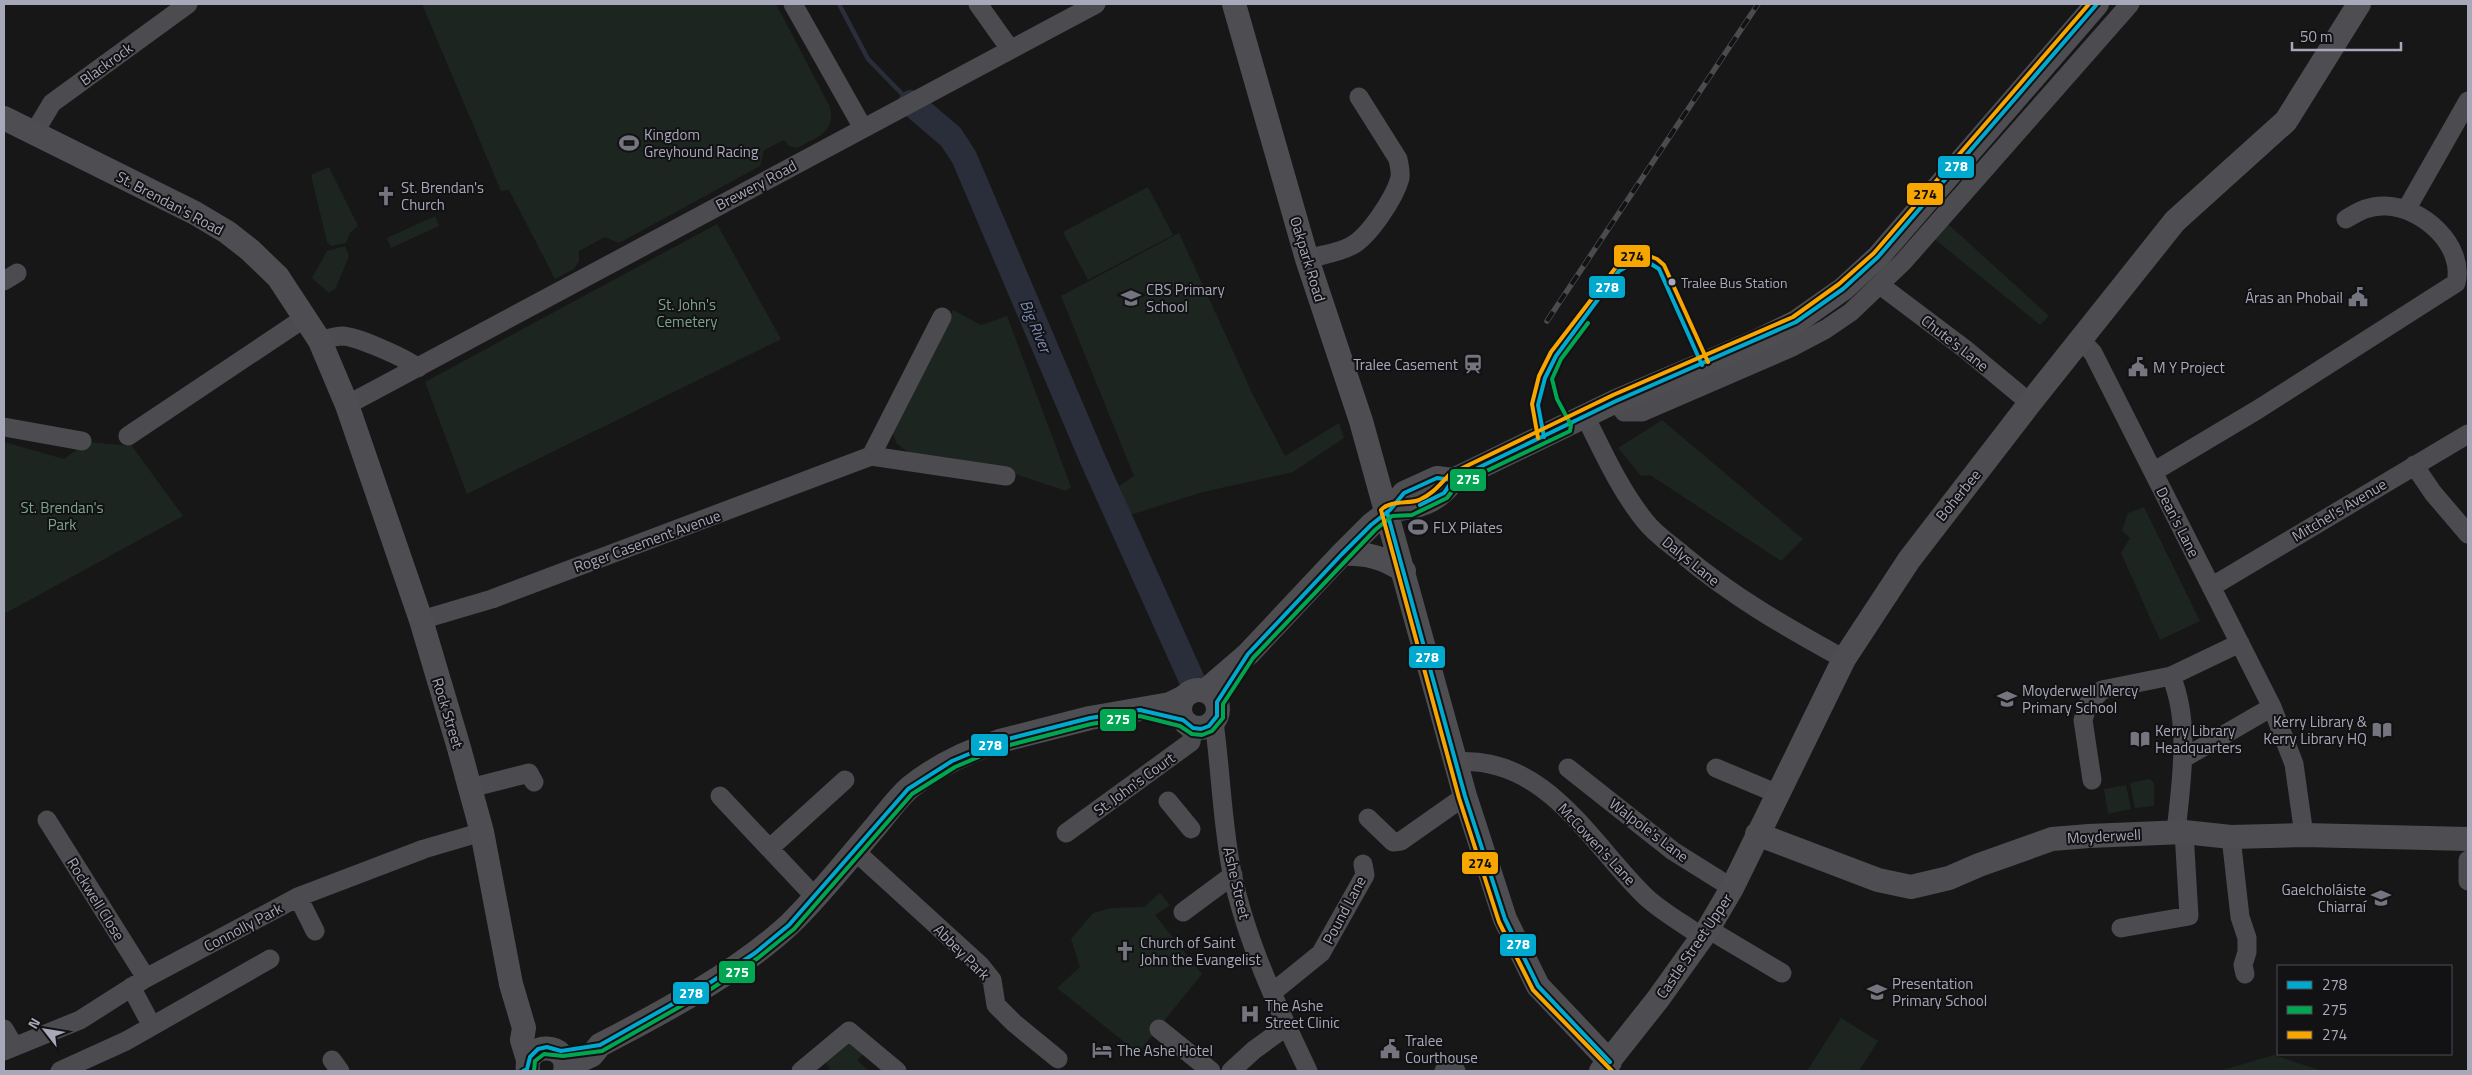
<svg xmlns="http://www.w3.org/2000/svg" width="2472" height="1075" font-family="'Titillium Web',sans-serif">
	<rect width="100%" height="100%" fill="#171717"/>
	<path fill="#1d2520" d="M422,4h354l54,103c6,26 -14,30 -33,41l-8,-2 -5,-6 -20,10 -4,16 -141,77 -14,-6 -26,14v10l-5,8 -19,10 -46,-89 -8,1z
		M329,167l29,59 -8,7 -4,10 -15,3 -4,-4 -16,-67z
		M1148,187l25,48 -85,45 -25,-48z
		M435,216l4,10 -48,22 -4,-10z
		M1947,223l102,93 -9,9 -108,-88z
		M717,224l64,115 -314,155 -42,-112z
		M1179,233l74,162 32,61 54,-33 5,15 -51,34 -90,20 -73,23 -12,-28 16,-11 -73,-180z
		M345,246l4,10 -13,32 -7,5 -17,-15 15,-27z
		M953,310l28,15 26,-9 64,171 -5,4 -60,-20 -89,-13 -20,-14 -6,-15 5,-14z
		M1662,420l141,119 -22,22 -131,-86 -9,1 -23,-28z
		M4,442l60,17 24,-17 44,4 51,70 -179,98z
		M2144,507l56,114 -40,19 -39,-87 9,-15 -8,-7 6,-18z
		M2150,779l4,4v23l-19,2 -5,-25z
		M2126,785l5,24 -23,5 -4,-25z
		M1160,893l10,12 -15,10 47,59 -64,79 -81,-65 23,-21 -9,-28 22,-26 18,-5 33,-1z
		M1841,1018l37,23 -19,30h-52z
		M848,1040l15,14 -6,6 12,11h-42l3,-3 -8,-9z
		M2274,1055l48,16h-103z"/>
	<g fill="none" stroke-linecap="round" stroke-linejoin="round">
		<path stroke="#292e3a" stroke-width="4.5" d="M839,4l29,55 39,40"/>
		<path stroke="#292e3a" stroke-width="26" d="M911,103l40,34 13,20 129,303 98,218"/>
		<path stroke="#4b4b50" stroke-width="19" d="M793,4l70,124
			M978,4l32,45
			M34,133l18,-30 136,-99
			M2406,210l62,-109
			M1307,259c14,-4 31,-6 44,-13 18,-9 44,-49 49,-68 1,-7 -1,-13 -2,-19l-39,-62
			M4,281l13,-8
			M1880,285l85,64 65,54
			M2080,339l13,14 179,354 22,57 10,71
			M320,341c7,-2 15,-5 23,-5 15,1 63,22 75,32
			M1616,401l8,11h18l148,-64 36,-19 25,-17 52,-50 227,-258
			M347,405l749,-401
			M1585,416c18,36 35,74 60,105 10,13 25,23 37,33 51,43 104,73 162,105
			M4,427l78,14
			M128,436l178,-119
			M871,456l135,20
			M2414,465l19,28 35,41
			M2153,472l104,-62 199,-127c9,-38 -34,-76 -70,-77 -16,-1 -27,5 -40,13
			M2211,587l257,-153
			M421,620l71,-21 379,-143 71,-139
			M2171,676c20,47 10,107 5,156
			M1214,722c7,50 8,101 18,151 14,68 46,135 76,198
			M2184,758l88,-51
			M1455,762c91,-7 135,81 191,135 16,15 38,27 56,40
			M1568,768l105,83 59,37
			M1716,768l62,26
			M2092,780l-9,-60 5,-16 14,-14 69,-14 69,-33
			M470,788l59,-15 5,9
			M720,796l95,101
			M1168,801l23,28
			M1368,818l25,24 8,-1 64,-45
			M47,820l99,158
			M1066,833l125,-91 2,-14
			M2231,837l9,80 7,21v14l-4,13 2,9
			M770,848l75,-68
			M855,851l125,114 12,15 4,25 18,18 44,36
			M2468,860v21
			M298,897l17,34
			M1183,912l50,-37
			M2121,928l68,-12 -5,-84
			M1708,929l74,44
			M131,987l21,39
			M1273,992l48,-39 44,-78 -2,-11
			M4,1029l10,17
			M1159,1029l52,42
			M4,1051l76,-31 66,-42 152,-81 126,-48 58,-17
			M332,1060l8,11
			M60,1071l66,-30 144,-82
			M801,1071l48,-40 48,40
			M1231,1071l23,-21 33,-24
			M1444,1071l6,-3 6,3"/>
		<path stroke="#4e4e52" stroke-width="24" d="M1234,4l73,255 54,162 104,375 40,123 33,67 72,76
			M4,118l191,95 32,19 23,18 28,27 42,64 27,64 74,215 38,128 23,84 29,152 13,44 -2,12 6,20
			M1390,510c27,-2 48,-8 63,-30l163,-79 141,-60 39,-19 47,-33 35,-32 219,-253
			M1342,554c24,-1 41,3 62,17
			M1180 709a19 19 0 1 1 38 0a19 19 0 1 1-38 0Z
			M1205,691l43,-37 94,-100 29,-29 19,-15 14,-17 33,-15 16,2
			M1757,834l121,46 33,7 38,-9 30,-13 73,-26 37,-3 95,-4 47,5 73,-2 164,4
			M566,1067l26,-12 8,-10c62,-32 138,-73 189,-120 32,-31 59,-66 88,-100 10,-12 20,-26 32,-37 26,-21 59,-37 91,-47l90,-23 80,-14 14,-7
			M528,1071c-5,-31 43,-29 37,0
			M1601,1071l57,-72 50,-70 24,-41 112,-229 65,-99 121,-157 145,-182 111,-100 73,-117"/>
		<defs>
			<path id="rail" d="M1547,321l211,-317"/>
		</defs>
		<use href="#rail" stroke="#4b4b4f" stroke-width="5.5"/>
		<use href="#rail" stroke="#121113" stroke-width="4" stroke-dasharray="11" stroke-linecap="butt"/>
		<defs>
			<path id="bus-1" d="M1544,437l-6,-32 7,-27 11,-22 63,-85 20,-11 9,2 11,7 43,96
				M1420,505l24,-12 9,-13 163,-79 180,-79 47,-33 35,-32 219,-253
				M1387,512l78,284 40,123 33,67 72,76
				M523,1071l4,-2 3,-12 8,-8 9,-2 14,4 39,-6 108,-61 47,-31 34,-28 119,-136 44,-28 48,-20 90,-23 50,-8 43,10 10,8 8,1 8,-3 8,-10v-14l31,-48 94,-100 29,-29 19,-15 14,-17 33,-15 16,2"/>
			<path id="bus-2" d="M534,1071l1,-10 9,-7 19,2 39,-5 109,-62 47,-31 36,-29 118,-135 43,-27 47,-20 89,-23 49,-8 40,10 12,8 10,1 10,-4 11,-13v-14l30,-46 122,-128 17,-14 20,-1 35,-17 10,-13 113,-54 1,-6 -14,-26 -5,-20 9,-20 27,-36"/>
			<path id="bus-3" d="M1538,438l-6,-34 7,-28 12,-24 69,-90 12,-6 12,-2 13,5 7,6 44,97
				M1612,1071l-79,-81 -34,-68 -40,-124 -78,-288c9,-10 27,-6 38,-10 14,-6 21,-16 31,-26l163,-79 180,-78 46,-33 35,-31 215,-249"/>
		</defs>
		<use href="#bus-1" stroke="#121113" stroke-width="8"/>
		<use href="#bus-2" stroke="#121113" stroke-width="8"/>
		<use href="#bus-3" stroke="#121113" stroke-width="8"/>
		<use href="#bus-1" stroke="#00a9ce" stroke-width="4"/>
		<use href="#bus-2" stroke="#00a651" stroke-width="4"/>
		<use href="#bus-3" stroke="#f7a600" stroke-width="4"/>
	</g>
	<defs>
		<symbol id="stadium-bare" viewBox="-9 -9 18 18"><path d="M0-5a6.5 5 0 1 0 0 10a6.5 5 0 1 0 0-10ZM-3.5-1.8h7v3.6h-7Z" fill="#757580" stroke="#121113" stroke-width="2.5" paint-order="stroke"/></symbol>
		<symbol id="church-bare" viewBox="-9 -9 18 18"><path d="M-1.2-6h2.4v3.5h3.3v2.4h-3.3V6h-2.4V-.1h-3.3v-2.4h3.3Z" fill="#757580" stroke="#121113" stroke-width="2.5" paint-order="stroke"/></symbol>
		<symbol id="civic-bare" viewBox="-9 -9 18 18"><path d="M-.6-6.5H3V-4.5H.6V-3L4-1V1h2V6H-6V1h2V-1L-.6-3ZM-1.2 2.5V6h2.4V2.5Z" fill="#757580" stroke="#121113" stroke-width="2.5" paint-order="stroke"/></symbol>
		<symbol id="school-bare" viewBox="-9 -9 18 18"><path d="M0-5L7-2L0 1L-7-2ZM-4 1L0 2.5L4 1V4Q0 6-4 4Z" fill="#757580" stroke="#121113" stroke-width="2.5" paint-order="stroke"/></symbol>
		<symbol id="station-bare" viewBox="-9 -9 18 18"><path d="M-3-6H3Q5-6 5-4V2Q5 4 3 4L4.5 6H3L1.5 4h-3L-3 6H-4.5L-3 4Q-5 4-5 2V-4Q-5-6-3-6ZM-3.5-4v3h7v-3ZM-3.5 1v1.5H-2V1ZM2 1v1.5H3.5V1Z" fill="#757580" stroke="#121113" stroke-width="2.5" paint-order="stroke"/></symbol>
		<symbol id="library-bare" viewBox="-9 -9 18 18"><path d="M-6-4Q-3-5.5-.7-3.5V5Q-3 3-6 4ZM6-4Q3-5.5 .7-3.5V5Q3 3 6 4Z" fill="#757580" stroke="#121113" stroke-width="2.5" paint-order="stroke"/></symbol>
		<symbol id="hospital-bare" viewBox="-9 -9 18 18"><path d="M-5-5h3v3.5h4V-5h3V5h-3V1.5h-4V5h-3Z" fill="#757580" stroke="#121113" stroke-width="2.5" paint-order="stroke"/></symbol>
		<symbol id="hotel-bare" viewBox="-9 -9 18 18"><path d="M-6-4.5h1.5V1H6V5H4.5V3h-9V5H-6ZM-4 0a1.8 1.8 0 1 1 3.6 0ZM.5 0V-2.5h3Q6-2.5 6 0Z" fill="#757580" stroke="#121113" stroke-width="2.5" paint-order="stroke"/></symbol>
	</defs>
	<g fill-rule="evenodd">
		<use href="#stadium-bare" x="615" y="129" width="28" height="28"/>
		<use href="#church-bare" x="372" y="182" width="28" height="28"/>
		<use href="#civic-bare" x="2344" y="283" width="28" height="28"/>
		<use href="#school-bare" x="1117" y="284" width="28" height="28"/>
		<use href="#station-bare" x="1459" y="350" width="28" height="28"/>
		<use href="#civic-bare" x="2124" y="353" width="28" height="28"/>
		<use href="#stadium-bare" x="1404" y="513" width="28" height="28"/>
		<use href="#school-bare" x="1993" y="685" width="28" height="28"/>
		<use href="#library-bare" x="2368" y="716" width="28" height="28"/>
		<use href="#library-bare" x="2126" y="725" width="28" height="28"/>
		<use href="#school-bare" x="2367" y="884" width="28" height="28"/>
		<use href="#church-bare" x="1111" y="937" width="28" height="28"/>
		<use href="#school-bare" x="1863" y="978" width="28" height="28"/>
		<use href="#hospital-bare" x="1236" y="1000" width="28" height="28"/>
		<use href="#civic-bare" x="1376" y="1035" width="28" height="28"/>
		<use href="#hotel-bare" x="1088" y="1036" width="28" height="28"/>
	</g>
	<circle fill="#a7a8b9" stroke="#121113" stroke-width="2" cx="1672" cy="282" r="4.5"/>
	<g text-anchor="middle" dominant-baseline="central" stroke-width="4" stroke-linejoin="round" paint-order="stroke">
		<g font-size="14" fill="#a7a8b9" stroke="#121113" text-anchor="start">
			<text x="1681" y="282">Tralee Bus Station</text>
		</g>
		<g font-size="15" fill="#a7a8b9" stroke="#121113">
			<text transform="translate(106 64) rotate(-36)">Blackrock</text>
			<text transform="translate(756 185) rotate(-28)">Brewery Road</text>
			<text transform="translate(170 203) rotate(28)">St. Brendan's Road</text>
			<text transform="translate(1308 259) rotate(73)">Oakpark Road</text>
			<text transform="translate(1955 343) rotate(38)">Chute's Lane</text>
			<text transform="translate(1958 495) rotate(-51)">Boherbee</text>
			<text transform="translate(2339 510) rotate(-31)">Mitchel's Avenue</text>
			<text transform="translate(2178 522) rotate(63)">Dean's Lane</text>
			<text transform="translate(647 541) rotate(-20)">Roger Casement Avenue</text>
			<text transform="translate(1691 561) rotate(39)">Dalys Lane</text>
			<text transform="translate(448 713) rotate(73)">Rock Street</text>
			<text transform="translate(1134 784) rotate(-36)">St. John's Court</text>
			<text transform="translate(1649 830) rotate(37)">Walpole's Lane</text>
			<text transform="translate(2104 836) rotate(-3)">Moyderwell</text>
			<text transform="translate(1597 844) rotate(47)">McCowen's Lane</text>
			<text transform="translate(1237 883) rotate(77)">Ashe Street</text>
			<text transform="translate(96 899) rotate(58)">Rockwell Close</text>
			<text transform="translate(1344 910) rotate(-62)">Pound Lane</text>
			<text transform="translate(243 927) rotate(-28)">Connolly Park</text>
			<text transform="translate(1694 946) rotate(-56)">Castle Street Upper</text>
			<text transform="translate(962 952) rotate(45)">Abbey Park</text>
		</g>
		<g font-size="15" fill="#a7a8b9" stroke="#121113" text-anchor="start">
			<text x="644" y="134">Kingdom<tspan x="644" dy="17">Greyhound Racing</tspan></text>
			<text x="401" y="187">St. Brendan's<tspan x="401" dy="17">Church</tspan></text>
			<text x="1146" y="289">CBS Primary<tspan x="1146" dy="17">School</tspan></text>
			<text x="2343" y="297" text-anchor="end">Áras an Phobail</text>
			<text x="1458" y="364" text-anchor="end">Tralee Casement</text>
			<text x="2153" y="367">M Y Project</text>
			<text x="1433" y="527">FLX Pilates</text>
			<text x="2022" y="690">Moyderwell Mercy<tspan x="2022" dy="17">Primary School</tspan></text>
			<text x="2367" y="721" text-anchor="end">Kerry Library &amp;<tspan x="2367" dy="17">Kerry Library HQ</tspan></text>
			<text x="2155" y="730">Kerry Library<tspan x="2155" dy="17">Headquarters</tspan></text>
			<text x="2366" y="889" text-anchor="end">Gaelcholáiste<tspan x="2366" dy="17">Chiarraí</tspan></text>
			<text x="1140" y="942">Church of Saint<tspan x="1140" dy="17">John the Evangelist</tspan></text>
			<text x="1892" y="983">Presentation<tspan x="1892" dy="17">Primary School</tspan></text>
			<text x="1265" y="1005">The Ashe<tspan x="1265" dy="17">Street Clinic</tspan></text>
			<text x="1405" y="1040">Tralee<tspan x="1405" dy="17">Courthouse</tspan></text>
			<text x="1117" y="1050">The Ashe Hotel</text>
		</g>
		<g font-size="15" fill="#7ca68a" stroke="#121113">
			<text x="687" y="304">St. John's<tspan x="687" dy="17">Cemetery</tspan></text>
			<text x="62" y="507">St. Brendan's<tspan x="62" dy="17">Park</tspan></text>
		</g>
		<g font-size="16" font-style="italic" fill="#7b8bb7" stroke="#121113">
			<text transform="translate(1036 326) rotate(67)">Big River</text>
		</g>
	</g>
	<g stroke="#121113" stroke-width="2">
		<rect x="1937" y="155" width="38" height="24" rx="5" fill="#00a9ce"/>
		<rect x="1906" y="182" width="38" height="24" rx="5" fill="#f7a600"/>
		<rect x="1613" y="244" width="38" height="24" rx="5" fill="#f7a600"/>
		<rect x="1588" y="275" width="38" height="24" rx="5" fill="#00a9ce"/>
		<rect x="1449" y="468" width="38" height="24" rx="5" fill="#00a651"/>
		<rect x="1408" y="645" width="38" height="24" rx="5" fill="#00a9ce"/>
		<rect x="1099" y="708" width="38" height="24" rx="5" fill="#00a651"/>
		<rect x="970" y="733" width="39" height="24" rx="5" fill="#00a9ce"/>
		<rect x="1461" y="851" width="38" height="24" rx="5" fill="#f7a600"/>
		<rect x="1499" y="933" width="38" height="24" rx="5" fill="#00a9ce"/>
		<rect x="718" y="960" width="38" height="24" rx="5" fill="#00a651"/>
		<rect x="672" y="981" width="38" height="24" rx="5" fill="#00a9ce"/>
	</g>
	<g font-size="14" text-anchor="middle" font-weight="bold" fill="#fff">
		<text x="1956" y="171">278</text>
		<text x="1607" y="292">278</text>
		<text x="1468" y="484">275</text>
		<text x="1427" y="662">278</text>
		<text x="1118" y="724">275</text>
		<text x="990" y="750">278</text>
		<text x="1518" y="949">278</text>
		<text x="737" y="977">275</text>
		<text x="691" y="998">278</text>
	</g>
	<g font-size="14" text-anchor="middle" font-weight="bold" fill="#111">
		<text x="1925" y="199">274</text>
		<text x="1632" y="261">274</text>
		<text x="1480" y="868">274</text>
	</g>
	<rect width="2472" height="1075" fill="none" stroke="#a7a8b9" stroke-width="10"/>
	<rect x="2277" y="965" width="175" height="90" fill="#121113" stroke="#4e4d55"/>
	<rect x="2287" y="981" width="25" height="8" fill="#00a9ce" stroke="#4e4d55"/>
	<text x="2322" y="990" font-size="15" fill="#a7a8b9">278</text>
	<rect x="2287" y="1006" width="25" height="8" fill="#00a651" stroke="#4e4d55"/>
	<text x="2322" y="1015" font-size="15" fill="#a7a8b9">275</text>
	<rect x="2287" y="1031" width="25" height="8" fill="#f7a600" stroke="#4e4d55"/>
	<text x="2322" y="1040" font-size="15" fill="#a7a8b9">274</text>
	<g transform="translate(45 1030) rotate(301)" stroke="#121113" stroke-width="4" paint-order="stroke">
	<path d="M0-4L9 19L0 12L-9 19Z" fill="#a7a8b9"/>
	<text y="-8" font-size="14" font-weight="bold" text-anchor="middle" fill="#a7a8b9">N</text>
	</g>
	<path d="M2292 42v8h109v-8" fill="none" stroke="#a7a8b9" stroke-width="2.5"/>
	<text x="2300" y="42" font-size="15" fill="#a7a8b9" stroke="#121113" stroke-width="4" paint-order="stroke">50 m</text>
</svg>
